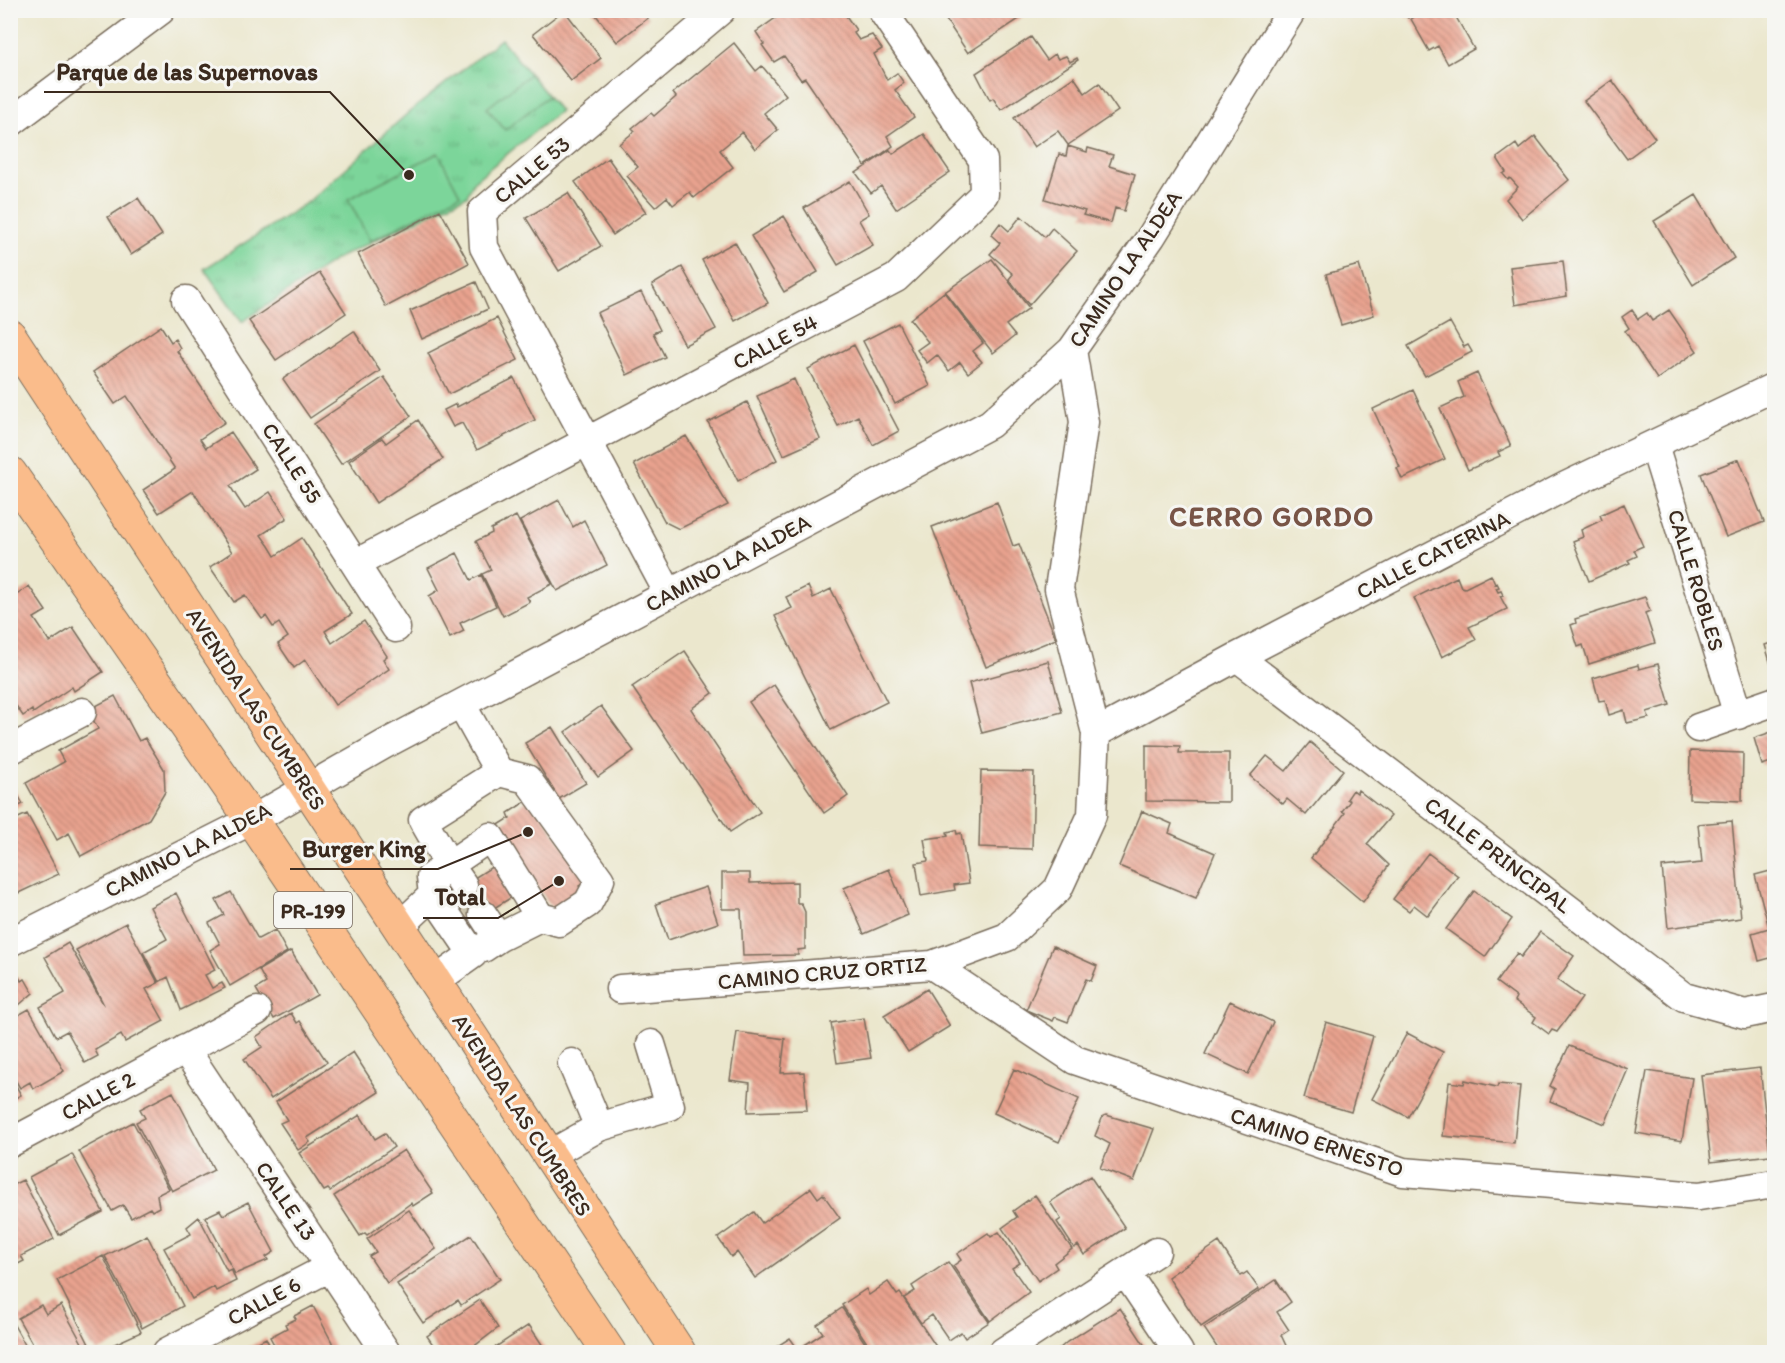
<svg xmlns="http://www.w3.org/2000/svg" width="1785" height="1363" font-family="Itim,sans-serif">
	<defs>
		<pattern id="grass-tufts" width="24" height="20" patternUnits="userSpaceOnUse" patternTransform="scale(1.5)"><rect width="24" height="20" fill="#7cd59a"/><path d="M3 7l-1-3M5 7V3M7 7l1-3M15 17l-1-3M17 17v-4M19 17l1-3" fill="none" stroke="#6cb784"/></pattern>
		<pattern id="building-back-hatch" width="6" height="6" patternUnits="userSpaceOnUse" patternTransform="scale(1.5)"><rect width="6" height="6" fill="#e9a38f"/><path d="M-1 5l2 2M0 0l6 6M5-1l2 2" fill="none" stroke="#be8574"/></pattern>
	</defs>
	<rect width="100%" height="100%" fill="#f6f6f2"/>
	<filter id="ink" filterUnits="userSpaceOnUse"><feTurbulence type="fractalNoise" baseFrequency=".0167" numOctaves="2"/><feDisplacementMap in="SourceGraphic" scale="12" xChannelSelector="R" yChannelSelector="G"/><feConvolveMatrix kernelMatrix="1 2 1 2 8 2 1 2 1" color-interpolation-filters="sRGB"/></filter>
	<filter id="wash" filterUnits="userSpaceOnUse"><feTurbulence type="fractalNoise" baseFrequency=".008" numOctaves="4" result="noise"/><feDisplacementMap in="SourceGraphic" scale="24" xChannelSelector="R" yChannelSelector="G"/><feGaussianBlur stdDeviation="1.35" result="paint"/><feColorMatrix in="noise" values="0 0 0 0 0 0 0 0 0 0 0 0 0 0 0 0 0 1.4 0 .05"/><feComposite in="paint" operator="in"/></filter>
	<g filter="url(#wash)">
		<rect width="100%" height="100%" fill="#ebe7cd"/>
		<path fill="url(#grass-tufts)" stroke="#5c805c" stroke-width="1.5" d="M501,39l59,72 -87,71 -6,14 -129,62 -96,64 -38,-53 104,-67 100,-89z"/>
		<path fill="#7cd59a" stroke="#5c805c" stroke-width="1.5" d="M530,74l18,22 -43,34 -18,-22z
			M438,153l22,42 -90,46 -22,-42z"/>
		<g id="blocks">
			<path fill="url(#building-back-hatch)" d="M564,10l37,48 -30,23 -38,-47z
				M592,10h50l6,8 -31,24z
				M787,10h55l14,20 -3,2 6,8 13,-5 10,14 -8,5 13,26 10,-7 7,10 -9,7 19,27 -27,19 6,10 -28,20 -60,-88 -4,2 -17,-24 -10,6 -12,-17 2,-1 -8,-12z
				M961,10h65l2,3 -60,40 -22,-33z
				M1397,10h17l-6,8z
				M1425,10h27l22,39 -26,15 -10,-18 -9,5 -18,-32z
				M1031,37l16,23 8,-6 3,5 8,-3 4,6 7,-4 1,2 -77,50 -8,-12 -3,2 -14,-27z
				M734,43l22,28 6,-5 24,29 -22,18 14,17 -23,19 -13,-17 -22,18 13,17 -39,31 -4,-6 -17,13 -6,-8 -12,10 -28,-31 11,-9 -19,-23 16,-13 -3,-3 19,-15 3,3 22,-19 -3,-4z
				M1074,77l11,16 14,-10 19,28 -50,34 -10,-14 -24,16 -20,-29z
				M1612,80l43,58 -28,21 -43,-58z
				M924,134l26,38 -54,37 -15,-23 -10,7 -15,-20 34,-23 3,4z
				M1535,136l34,44 -47,39 -16,-20 12,-12 -8,-9 -2,2 -5,-6 3,-2 -9,-14 19,-14 3,5z
				M1068,146l19,6 1,-4 25,7 -4,11 26,8 -11,37 -9,-3 -4,15 -28,-8 2,-4 -40,-12 14,-45 7,2z
				M608,158l38,54 -33,23 -38,-53z
				M850,181l19,33 -10,6 14,25 -35,20 -34,-57z
				M568,193l33,53 -42,25 -33,-53z
				M1696,195l38,63 -41,27 -39,-64z
				M138,198l24,37 -31,20 -23,-38z
				M440,210l29,53 -83,44 -28,-53z
				M784,216l34,56 -34,20 -33,-56z
				M1021,216l24,21 7,-9 25,23 -48,54 -20,-26 4,-5 -23,-20 10,-11 -9,-8 9,-12 9,8z
				M735,242l33,61 -33,18 -33,-61z
				M992,259l37,49 -23,17 9,11 -22,17 -48,-61z
				M1563,261l4,35 -52,9 -5,-38z
				M1359,265l15,50 -33,10 -15,-51z
				M682,267l34,62 -31,16 -33,-60z
				M320,273l26,40 -70,47 -27,-39z
				M476,282l12,27 -66,30 -12,-28z
				M641,292l19,38 -7,3 12,24 -38,18 -30,-62z
				M944,292l39,51 -10,8 9,11 -14,11 -8,-11 -11,9 -12,-16 -10,8 -10,-13 11,-8 -18,-23z
				M1632,310l6,9 9,-6 5,8 17,-11 28,41 -40,28 -32,-48 4,-3 -7,-11z
				M497,318l21,42 -69,34 -21,-41z
				M1450,322l14,25 4,-2 4,7 -47,24 -17,-30z
				M898,323l32,63 -35,18 -32,-63z
				M161,326l10,16 4,-3 5,9 -3,3 48,71 -25,17 6,9 25,-16 25,37 -26,17 7,11 8,12 25,-17 17,26 -26,17 8,11 6,10 27,-18 50,76 -27,17 7,12 32,-22 23,35 -4,3 6,10 -54,36 -30,-45 -11,8 -16,-24 10,-7 -9,-14 -6,4 -7,-11 -4,3 -17,-24 -11,7 -24,-35 22,-15 -39,-61 -34,22 -16,-23 32,-21 -48,-73 -12,8 -22,-32z
				M354,331l26,40 -70,47 -27,-39z
				M854,345l45,86 -26,14 -15,-29 -20,10 -30,-57z
				M1477,373l34,73 -13,6 2,4 -32,14 -28,-62 24,-11 -6,-15z
				M384,377l27,39 -70,48 -27,-40z
				M514,378l21,42 -58,30 -15,-27 -9,4 -9,-17 12,-6 1,3z
				M794,379l26,60 -36,16 -27,-59z
				M1413,390l32,69 -43,20 -5,-11 3,-1 -27,-58z
				M747,402l30,58 -39,21 -30,-59z
				M418,420l25,39 -67,44 -27,-42 33,-23 4,5z
				M686,436l42,69 -49,24 -14,-7 -31,-58z
				M1739,459l25,63 -38,15 -25,-63z
				M559,500l14,27 11,-7 23,45 -50,26 -37,-70z
				M997,502l16,44 6,-2 37,95 -70,28 -54,-140z
				M1624,504l19,42 -9,4 3,6 -9,4 2,3 -41,18 -16,-40 10,-4 -2,-7 21,-10 -2,-5z
				M516,516l36,68 -25,13 3,5 -27,14 -21,-42 9,-4 -15,-29 16,-8 -1,-4z
				M457,553l14,27 10,-5 15,31 -36,17 4,8 -14,7 -21,-42 10,-6 -11,-22z
				M1491,575l4,9 2,-1 2,4 -3,1 2,4 3,-1 2,4 -3,1 7,13 -38,18 7,13 -34,17 -28,-59 43,-21 4,10 4,1z
				M10,582l8,12 11,-8 17,25 -12,7 16,24 23,-15 30,45 -29,19 -2,-4 -39,26 -1,-3 -9,6 -13,-19z
				M808,586l5,12 18,-9 56,113 -56,28 -56,-114 17,-8 -6,-11z
				M1645,597l5,14 -5,2 10,30 -66,21 -6,-19 -5,2 -7,-22 5,-2 -1,-4z
				M1774,642v33l-9,-30z
				M685,651l28,42 -22,16 69,103 -30,20 -98,-145z
				M1048,661l14,51 -80,21 -13,-50z
				M1658,664l12,41 -23,7 2,6 -22,5 -3,-13 -15,5 -4,-15 -6,1 -6,-23 45,-13 1,4z
				M774,685l74,111 -24,17 -75,-111z
				M115,696l24,45 6,-3 19,31 1,23 -16,27 -68,37 -12,-23 -12,7 -31,-57 38,-21 -6,-11 40,-22 -10,-19z
				M601,706l33,45 -36,26 -33,-45z
				M552,727l34,56 -27,16 -34,-56z
				M1774,731v30l-12,4 -8,-27z
				M1310,742l33,28 -37,45 -19,-16 -4,5 -33,-28 17,-20 19,15z
				M1146,745l34,1 -1,7h50v49l-83,-1z
				M1690,751l53,2 -1,48 -53,-2z
				M981,771l53,1 -2,77 -53,-2z
				M10,781l13,23 -12,6 5,9 11,-5 32,60 -47,22z
				M1353,790l4,3 1,-3 33,26 -24,28 22,21 -26,37 -52,-44 34,-45 -3,-2 8,-10 -3,-2z
				M531,798l56,83 -8,5 3,4 -29,20 -56,-84 13,-8 -2,-5z
				M1142,811l30,13 -3,9 46,20 -19,45 -77,-32z
				M1732,821l9,97 -73,10 -6,-61 40,-4 -4,-39z
				M956,830l1,4 4,-1 8,50 -15,2 1,5 -34,6 -5,-33 12,-2 -4,-22 24,-3 -1,-4z
				M1428,853l30,23 -30,40 -14,-11 -5,6 -16,-12z
				M498,863l19,31 -51,31 -19,-30z
				M889,869l19,46 -44,19 -20,-46z
				M1774,870v87l-15,4 -7,-28 17,-5 -14,-53z
				M722,873h28v10l47,-1v21h4l4,9v37l-7,1v5l-55,1 -2,-47h-19z
				M706,887l12,36 -50,17 -12,-36z
				M1474,891l38,28 -27,38 -39,-28z
				M231,892l27,47 17,-9 12,22 -57,34 -20,-36 10,-6 -11,-21 15,-8 -8,-15z
				M176,893l39,77 -10,5 7,13 10,-5 3,5 -44,22 -13,-33 -9,5 -16,-30 24,-13 -17,-32z
				M126,923l32,60 -12,6 18,32 -39,21 -4,-7 -26,15 3,6 -13,7 -18,-32 -11,6 -16,-30 25,-14 -20,-36 23,-14 36,62 -28,-55z
				M1540,932l34,24 -17,24 25,18 -25,34 -5,-2 -3,4 -16,-12 3,-5 -22,-16 2,-4 -20,-15 21,-29 4,4z
				M1053,946l44,20 -6,15 -5,-2 -18,43 -13,-5 -2,4 -27,-11z
				M291,951l26,44 -43,24 -18,-30 10,-6 -7,-13z
				M19,977l2,4 4,-2 8,14 -14,12 -3,-4 -6,3v-22z
				M927,989l23,37 -42,26 -24,-37z
				M1230,1001l43,21 -25,52 -43,-20z
				M10,1009l5,8 14,-8 35,62 -31,18 -3,-7 -10,6 -10,-17z
				M291,1013l6,10 3,-2 27,41 -56,37 -27,-40 18,-12 -6,-10z
				M864,1018l7,40 -34,5 -6,-40z
				M1326,1022l47,14 -22,76 -47,-14z
				M737,1032l48,7 -4,34 23,-1 3,38 -59,2 2,-29 -20,-3z
				M1407,1033l36,19 -35,65 -36,-18z
				M1569,1046l59,23 -23,55 -55,-23 5,-12 -5,-3z
				M353,1052l26,40 -72,46 3,4 -12,8 -18,-27 7,-3 -11,-18z
				M1760,1068l10,87 -59,7 -10,-87z
				M1014,1069l65,30 -20,43 -65,-29z
				M1647,1071l45,7 -10,63 -46,-8z
				M10,1075l11,20 -11,6z
				M1465,1080l32,7 1,-3 22,2 -6,57 -71,-7 6,-54 15,2z
				M173,1092l41,78 -42,21 -36,-69 9,-4 -5,-9z
				M360,1115l15,24 10,-6 9,14 -64,44 -2,-2 -4,2 -25,-38z
				M1106,1115l48,14 -20,52 -34,-13 10,-24 -15,-8 8,-20z
				M133,1122l36,67 -12,6 2,12 -7,4 -2,-3 -19,10 -8,-13 -11,6 -33,-60z
				M404,1150l29,43 -20,13 -2,-3 -44,32 -2,-2 -5,3 -26,-40z
				M72,1154l31,58 -44,23 -30,-58z
				M1090,1176l35,52 -41,27 -6,-10 -4,3 -17,-26 4,-3 -11,-17z
				M23,1180l31,59 -33,17 3,5 -10,5 -4,-7v-73z
				M811,1188l7,10 5,-4 17,24 -85,60 -18,-26 -6,5 -13,-19 36,-26 8,11z
				M1035,1195l37,54 -18,14 3,5 -19,13 -36,-53 15,-11 -4,-6z
				M248,1202l26,50 -8,5 2,3 -33,14 -30,-57 15,-7 3,5z
				M409,1210l27,39 -49,34 -18,-27 7,-4 -9,-13z
				M199,1217l28,54 4,-2 5,12 -20,10 -2,-4 -22,12 -28,-51 27,-14 -4,-7z
				M999,1232l21,31 -8,5 17,24 -39,29 -37,-55 8,-6 -4,-6 31,-21 3,4z
				M147,1235l36,71 -41,22 -37,-72z
				M471,1235l29,44 -39,26 -3,-5 -35,23 -26,-39z
				M1219,1242l22,34 6,-4 12,17 -58,38 -33,-50z
				M103,1256l38,76 -44,20 -3,-5 -3,1 -34,-68z
				M948,1262l41,60 -24,16 -4,-6 -12,8 -17,-25 -11,8 -17,-25 11,-7 -3,-5z
				M1276,1280l15,22 -14,10 12,18 -8,5 8,17h-69l-16,-24z
				M888,1282l9,13 3,-2 37,55 -7,4h-57l-31,-47 24,-16 3,6z
				M480,1300l18,28 -26,20 3,4h-37l-11,-16z
				M41,1305l5,9 15,-9 26,47h-50l-19,-34z
				M313,1306l24,46h-59l-8,-15 17,-9 -2,-4 11,-5 -2,-3z
				M842,1308l29,44h-68l-3,-4 23,-15 -6,-8z
				M1120,1308l29,44h-90l-1,-2 9,-8z
				M10,1318l19,34h-19z
				M529,1325l18,27h-59z
				M266,1338l7,14h-34z
				M790,1338l10,14h-32z"/>
		</g>
	</g>
	<g filter="url(#ink)">
		<use href="#blocks" fill-opacity="0" stroke="#796c5b" stroke-width="1.5"/>
		<g fill="none" stroke-linecap="round" stroke-linejoin="round">
			<path stroke="#c8c1aa" stroke-width="28" stroke-dasharray="28 14" stroke-linecap="butt" d="M463,885l20,30"/>
			<defs>
				<path id="minor" d="M10,123l151,-113
					M186,300l210,328
					M1654,445l84,270
					M357,563l539,-285 88,-84 -1,-34 -101,-150
					M669,594l-185,-347 -2,-35 239,-202
					M1237,657l447,340 61,17 29,-6
					M461,704l38,68 -76,48 26,45 41,-28 50,80 -42,21
					M1698,728l75,-26
					M1096,733l141,-76 329,-171 208,-99
					M10,750l72,-38
					M499,772l28,7 73,101 -12,23 -29,19 -19,-5
					M399,927l34,-32
					M10,942l242,-122 133,-76 605,-320 82,-74 79,-113 141,-227
					M483,948l15,-10 -15,-23
					M932,965l143,95 328,112 296,24 75,-12
					M435,981l38,-27 -40,-59 -2,-18 18,-12 14,20
					M620,989l312,-24 75,-28 51,-48 34,-74 4,-82 -37,-144 25,-167 -12,-72
					M185,1049l201,303
					M572,1063l27,64
					M10,1143l247,-132
					M549,1155l50,-28 71,-21 -19,-62
					M1126,1273l53,79
					M167,1352l163,-85
					M1003,1352l153,-100"/>
				<path id="highway" d="M10,336l669,1016
					M10,473l242,347 357,532"/>
			</defs>
			<use href="#minor" stroke="#796c5b" stroke-width="31"/>
			<use href="#highway" stroke="#796c5b" stroke-width="35"/>
			<use href="#minor" stroke="#fff" stroke-width="28"/>
			<use href="#highway" stroke="#fabc8b" stroke-width="33"/>
		</g>
	</g>
	<g text-anchor="middle" dominant-baseline="central" stroke-width="6" stroke-linejoin="round" paint-order="stroke">
		<rect fill="#f6f6f2" stroke="#73675e" stroke-width="1.5" x="274" y="892" width="78" height="36" rx="4.5"/>
		<g font-size="21" font-weight="bold" fill="#3b2a1e">
			<text x="313" y="910">PR-199</text>
		</g>
		<g font-size="22" fill="#3b2a1e" stroke="#f6f6f2">
			<text transform="translate(532 170) rotate(-40)">CALLE 53</text>
			<text transform="translate(1125 269) rotate(-56)">CAMINO LA ALDEA</text>
			<text transform="translate(775 342) rotate(-28)">CALLE 54</text>
			<text transform="translate(292 463) rotate(57)">CALLE 55</text>
			<text transform="translate(1433 555) rotate(-27)">CALLE CATERINA</text>
			<text transform="translate(728 563) rotate(-28)">CAMINO LA ALDEA</text>
			<text transform="translate(1696 580) rotate(73)">CALLE ROBLES</text>
			<text transform="translate(256 709) rotate(57)">AVENIDA LAS CUMBRES</text>
			<text transform="translate(188 850) rotate(-27)">CAMINO LA ALDEA</text>
			<text transform="translate(1498 855) rotate(37)">CALLE PRINCIPAL</text>
			<text transform="translate(822 973) rotate(-5)">CAMINO CRUZ ORTIZ</text>
			<text transform="translate(98 1096) rotate(-28)">CALLE 2</text>
			<text transform="translate(522 1115) rotate(57)">AVENIDA LAS CUMBRES</text>
			<text transform="translate(1317 1142) rotate(18)">CAMINO ERNESTO</text>
			<text transform="translate(286 1201) rotate(56)">CALLE 13</text>
			<text transform="translate(264 1301) rotate(-28)">CALLE 6</text>
		</g>
		<g font-size="28" font-weight="bold" letter-spacing="1.5" fill="#785446" stroke="#f6f6f2">
			<text x="1272" y="516">CERRO GORDO</text>
		</g>
	</g>
	<path fill="none" stroke="#3b2a1e" stroke-width="2" d="M409 175L330 92H44M528 832L438 869H290M559 881L498 918H423"/>
	<g fill="#3b2a1e" stroke="#f6f6f2" stroke-width="2">
		<circle cx="409" cy="175" r="6"/>
		<circle cx="528" cy="832" r="6"/>
		<circle cx="559" cy="881" r="6"/>
	</g>
	<g font-size="24" text-anchor="middle" font-weight="bold" fill="#3b2a1e" stroke="#f6f6f2" stroke-width="6" stroke-linejoin="round" paint-order="stroke">
		<text x="187" y="80">Parque de las Supernovas</text>
		<text x="364" y="857">Burger King</text>
		<text x="460" y="905">Total</text>
	</g>
	<rect width="1785" height="1363" fill="none" stroke="#f6f6f2" stroke-width="36"/>
</svg>
